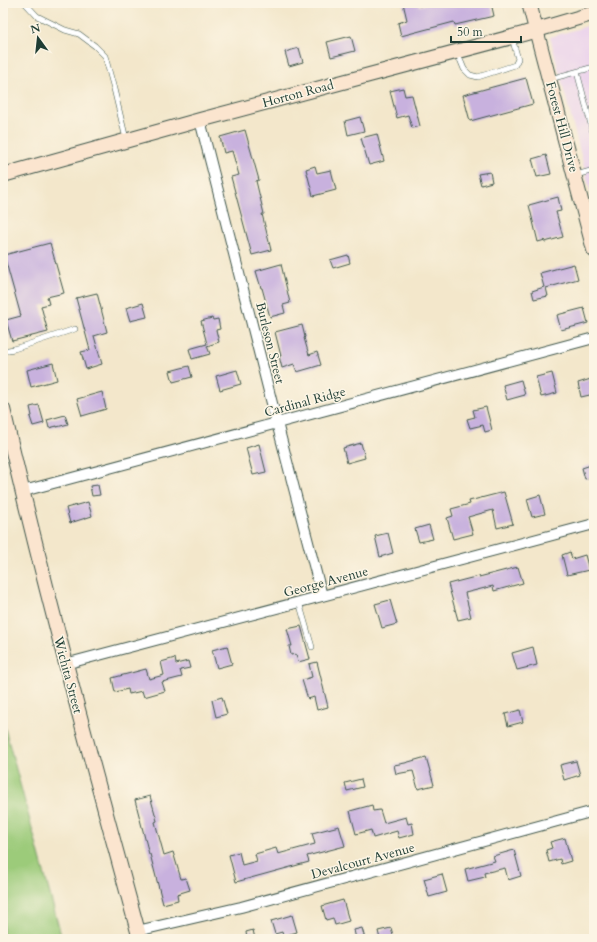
<svg xmlns="http://www.w3.org/2000/svg" width="597" height="942" font-family="Cardo,serif">
	<rect width="100%" height="100%" fill="#fcf5e5"/>
	<filter id="ink" filterUnits="userSpaceOnUse"><feTurbulence type="fractalNoise" baseFrequency=".025" numOctaves="2"/><feDisplacementMap in="SourceGraphic" scale="8" xChannelSelector="R" yChannelSelector="G"/><feConvolveMatrix kernelMatrix="1 2 1 2 8 2 1 2 1" color-interpolation-filters="sRGB"/></filter>
	<filter id="wash" filterUnits="userSpaceOnUse"><feTurbulence type="fractalNoise" baseFrequency=".012" numOctaves="4" result="noise"/><feDisplacementMap in="SourceGraphic" scale="16" xChannelSelector="R" yChannelSelector="G"/><feGaussianBlur stdDeviation="0.9" result="paint"/><feColorMatrix in="noise" values="0 0 0 0 0 0 0 0 0 0 0 0 0 0 0 0 0 1.4 0 .05"/><feComposite in="paint" operator="in"/></filter>
	<g filter="url(#wash)">
		<rect width="100%" height="100%" fill="#f3e7cb"/>
		<path fill="#ead1ec" d="M591,25h3v180l-44,-168z"/>
		<path fill="#9ccb7a" stroke="#5e8457" d="M3,721l59,218h-59z"/>
		<g id="blocks">
			<path fill="#c8b1de" d="M403,3h15l1,3 13,-3h59l3,13 -39,9 -1,-3 -53,14 -3,-13 9,-3z
				M351,36l4,15 -24,6 -4,-15z
				M299,48l4,14 -14,4 -4,-14z
				M526,78l7,26 -63,17 -7,-26z
				M403,88l2,8 7,-1 8,31 -8,2 -4,-13 -11,3 -7,-27z
				M360,117l4,14 -16,4 -3,-14z
				M245,130l14,50 -3,1 8,33h-2l9,36 -19,5 -21,-78 8,-2 -7,-24 -8,2 -4,-16z
				M377,134l7,27 -15,4 -8,-27z
				M546,155l5,19 -14,3 -5,-18z
				M315,166l2,7 14,-3 5,20 -23,6 -7,-27z
				M490,172l2,10 -11,3 -3,-11z
				M558,197l3,14 -5,1 7,25 -18,5v-2l-7,2 -9,-37z
				M50,243l14,50 -17,4 2,7 -8,2 7,26 -36,9 -6,-21 15,-4 -17,-61z
				M348,255l2,8 -17,5 -3,-8z
				M281,264l9,39 -7,2 2,8 -15,4 -8,-29h-1l-5,-17z
				M574,264l4,15 -32,9 2,8 -14,3 -2,-8 12,-4 -4,-14z
				M97,293l10,39 -13,4 8,28 -16,5 -5,-17 9,-2 -14,-52z
				M143,303l4,14 -17,4 -4,-13z
				M584,308l4,15 -27,7 -4,-15z
				M212,318l1,2 5,-1 2,10 -4,1 3,12 -12,4 3,8 -18,5 -3,-10 18,-5 -6,-23z
				M302,325l3,12 -1,1 5,17 8,-3 4,13 -24,7 -3,-8 -12,4 -3,-12h2l-6,-24z
				M53,363l4,17 -26,7 -4,-17z
				M189,366l3,11 -19,5 -3,-11z
				M237,370l4,14 -21,6 -4,-14z
				M552,373l5,20 -16,4 -5,-20z
				M594,378v16l-13,3 -3,-14z
				M521,380l4,15 -18,5 -4,-15z
				M102,392l4,17 -24,7 -5,-17z
				M39,405l5,18 -11,3 -3,-9 2,-1 -2,-9z
				M486,407l6,23 -7,2 -2,-7 -13,3 -3,-9 8,-2 -2,-7z
				M65,415l3,9 -11,3v-1l-8,2 -2,-8z
				M361,443l4,15 -18,5 -4,-15z
				M259,444l7,28 -13,3 -7,-27z
				M594,464v13l-9,2 -3,-11z
				M98,485l2,10 -8,1 -2,-10z
				M504,492l9,32 -16,4 -4,-18 -25,7 5,17 -20,5 -6,-21 6,-2 -2,-7 19,-5 -1,-3z
				M540,495l5,19 -13,3 -5,-18z
				M88,502l4,14 -22,7 -4,-15z
				M429,525l4,14 -14,3 -4,-13z
				M388,533l5,20 -13,4 -5,-21z
				M570,552l2,7 13,-4 4,15 -22,5 -5,-20z
				M518,567l5,16 -29,8 -1,-5 -28,7 6,24 -13,3 -10,-36 31,-8v1z
				M390,600l7,24 -15,4 -7,-24z
				M301,626l9,33 -12,3 -2,-8 -5,1 -2,-9h3l-5,-17z
				M227,646l5,18 -15,4 -5,-18z
				M533,647l4,18 -20,5 -5,-17z
				M175,658l1,6 12,-3 2,7 -10,2 2,7 -20,5 3,9 -21,6 -2,-6 -13,3 -1,-5 -13,3 -3,-14 34,-9 3,10 15,-4 -3,-13z
				M317,662l11,45 -11,3 -3,-13 -6,2 -6,-19 10,-3 -3,-13z
				M222,697l5,17 -11,3 -4,-17z
				M520,710l3,12 -15,4 -3,-12z
				M426,757l8,28 -16,4 -5,-18 -17,3 -2,-9 11,-2z
				M576,761l4,14 -16,5 -4,-15z
				M361,779l2,8 -16,4 -2,-8z
				M150,796l7,25 -2,1 9,33 9,-3 8,27 5,-1 4,12 -13,4 1,6 -15,4 -13,-50h-1l-14,-54z
				M372,805l1,6 7,-1 4,13 22,-6 2,7 4,-1 2,11 -15,4 -2,-7 -24,7 -2,-8 -15,4 -6,-23z
				M339,826l6,20 -38,10 2,6 -73,20 -7,-27 10,-3 3,13 15,-4 -2,-7 21,-6 2,6 37,-10 -3,-11z
				M565,838l6,23 -10,3 -1,-5 -11,3 -3,-12 6,-2 -2,-6z
				M514,850l7,26 -13,4 -3,-12 -21,5 1,4 -17,4 -3,-12 30,-8 -2,-5z
				M442,874l5,18 -18,5 -5,-18z
				M343,900l6,21 -14,4 -2,-7 -7,2 -4,-14z
				M292,915l5,17 -14,4 -1,-4 -7,2 -4,-13z
				M362,928l3,11h-9l-2,-9z
				M391,928l3,11h-14l-2,-8z
				M253,930l2,9h-8l-1,-7z"/>
		</g>
	</g>
	<g filter="url(#ink)">
		<use href="#blocks" fill-opacity="0" stroke="#3f564b" stroke-width="1"/>
		<g fill="none" stroke-linecap="round" stroke-linejoin="round">
			<defs>
				<path id="lane" d="M25,3l12,13 28,14 14,4 16,12 10,10 9,33 12,50
					M457,52l7,17 6,6 8,2 37,-12 3,-6 -6,-21
					M577,72l17,64
					M550,79l44,-12
					M576,175l18,-5
					M3,351l11,-2 61,-20
					M299,602l13,45"/>
				<path id="street" d="M200,120l77,303 45,173
					M22,491l9,-2 563,-151
					M65,664l529,-140
					M137,931l104,-24 353,-96"/>
				<path id="secondary" d="M529,3l65,247
					M3,175l197,-55 323,-86 65,-19 6,-1
					M3,409c41,178 89,354 137,530"/>
			</defs>
			<use href="#lane" stroke="#3f564b" stroke-width="6"/>
			<use href="#street" stroke="#3f564b" stroke-width="12"/>
			<use href="#secondary" stroke="#3f564b" stroke-width="16"/>
			<use href="#lane" stroke="#fff" stroke-width="5"/>
			<use href="#street" stroke="#fff" stroke-width="10"/>
			<use href="#secondary" stroke="#fbe5cf" stroke-width="14"/>
		</g>
	</g>
	<g text-anchor="middle" dominant-baseline="central" stroke-width="3" stroke-linejoin="round" paint-order="stroke">
		<g font-size="13" fill="#1f3d34" stroke="#fcf5e5">
			<text transform="translate(298 94) rotate(-15)">Horton Road</text>
			<text transform="translate(562 127) rotate(75)">Forest Hill Drive</text>
			<text transform="translate(270 343) rotate(76)">Burleson Street</text>
			<text transform="translate(305 402) rotate(-15)">Cardinal Ridge</text>
			<text transform="translate(326 582) rotate(-15)">George Avenue</text>
			<text transform="translate(68 675) rotate(75)">Wichita Street</text>
			<text transform="translate(363 861) rotate(-15)">Devalcourt Avenue</text>
		</g>
	</g>
	<rect width="597" height="942" fill="none" stroke="#fcf5e5" stroke-width="16"/>
	<g transform="translate(38 38) rotate(345)" stroke="#fcf5e5" stroke-width="3" paint-order="stroke">
	<path d="M0-3L7 15L0 10L-7 15Z" fill="#1f3d34"/>
	<text y="-6" font-size="11" font-weight="bold" text-anchor="middle" fill="#1f3d34">N</text>
	</g>
	<path d="M451 36v6h70v-6" fill="none" stroke="#1f3d34" stroke-width="2"/>
	<text x="457" y="36" font-size="12" fill="#1f3d34" stroke="#fcf5e5" stroke-width="3" paint-order="stroke">50 m</text>
</svg>
